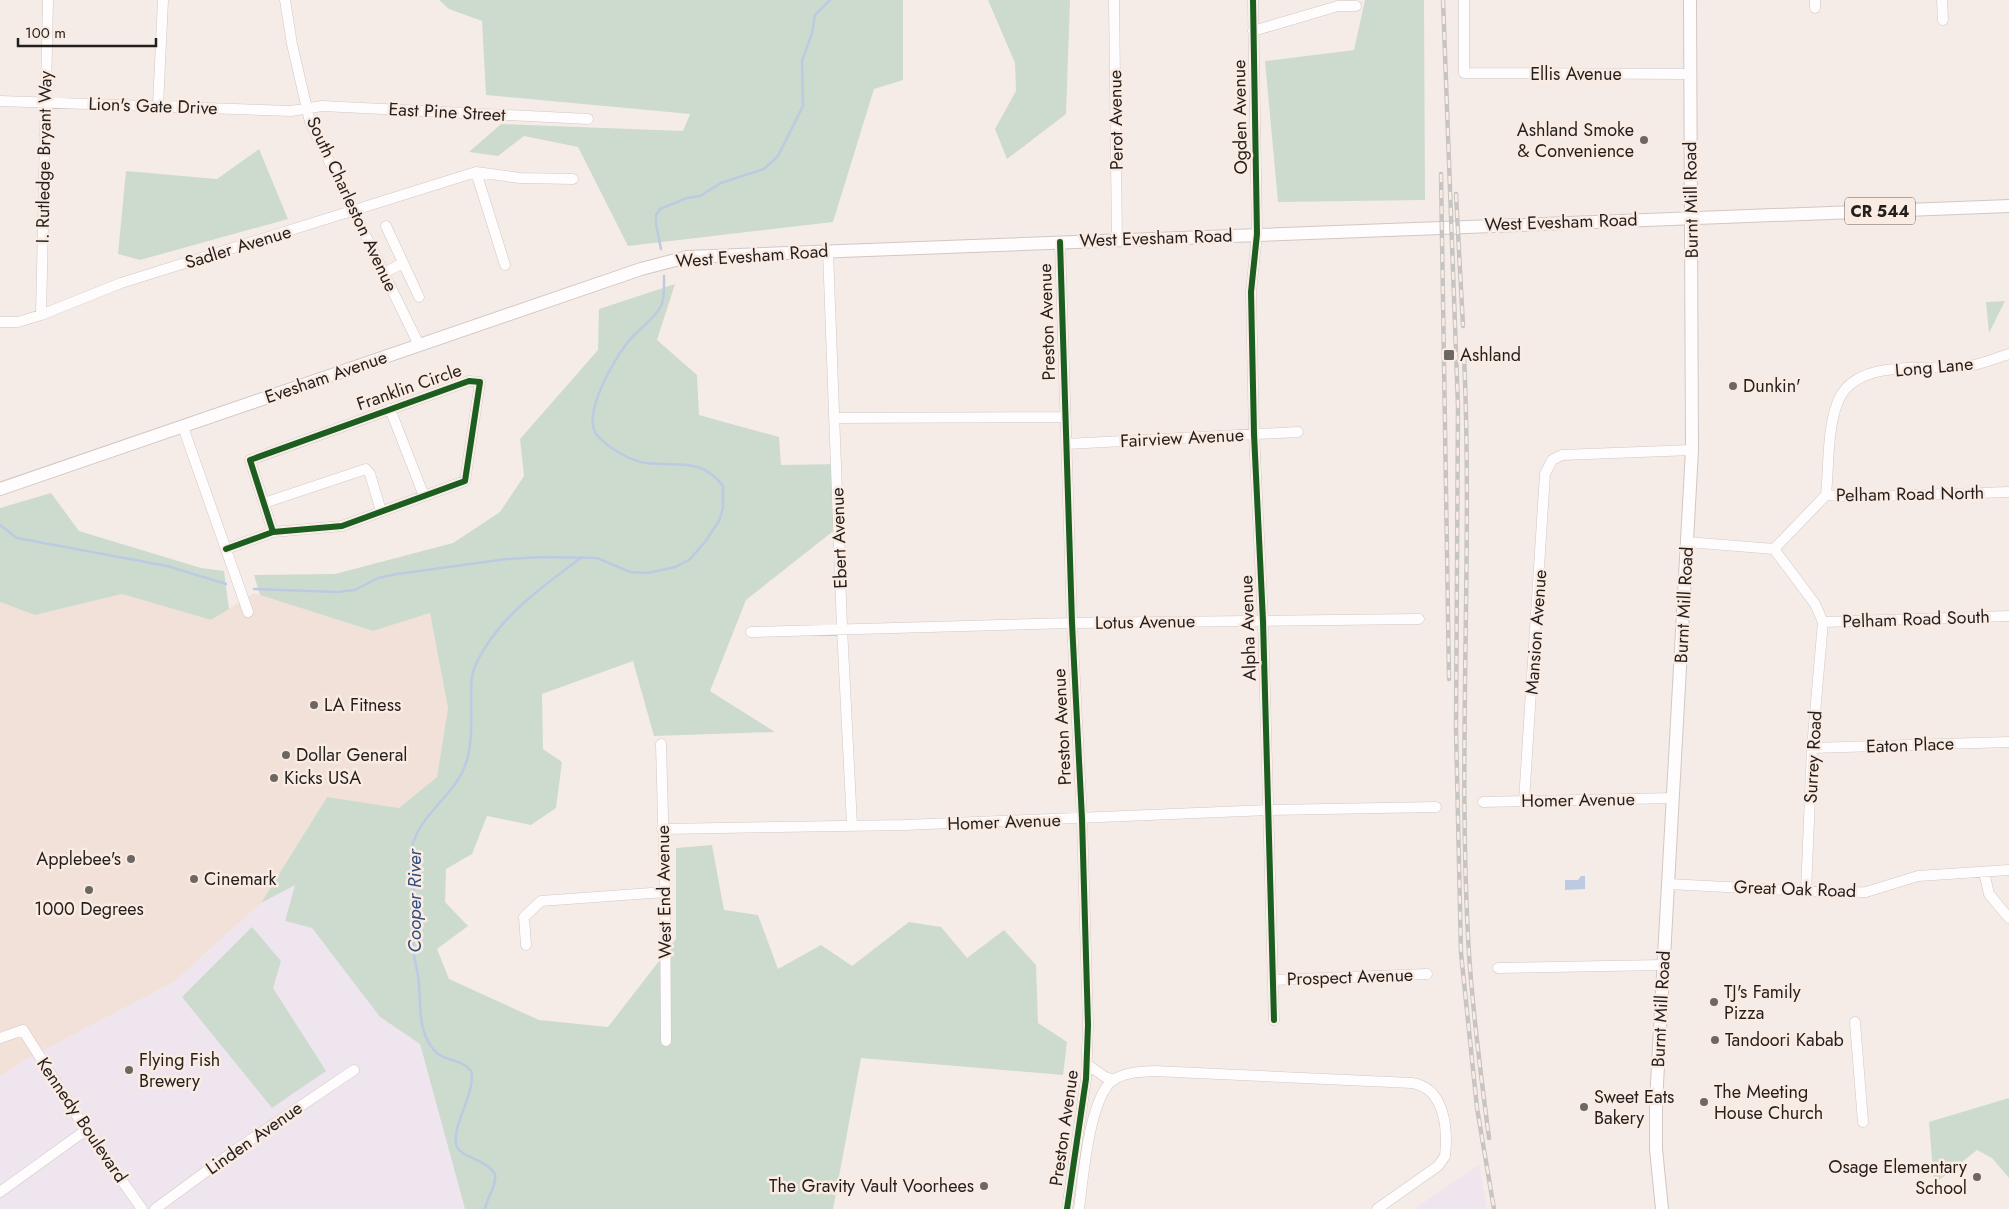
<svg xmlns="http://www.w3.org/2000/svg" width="2009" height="1209" font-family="Jost,sans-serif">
	<rect width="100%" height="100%" fill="#f5ece8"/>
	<path fill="#f1e1d8" d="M254,593l119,38 57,-18 18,95 -11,69 -38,31 -72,-11 -66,106 -87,79 -151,79 -23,16v-475l35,13 87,-21 89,26z"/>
	<path fill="#efe5ef" d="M295,884l-10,37 27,7 68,89 40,27 45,165h-465v-132l23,-16 151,-79 87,-79z
		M1479,1165l8,44h-73z"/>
	<path fill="#cddbcf" d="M439,0h464v80l-29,9 -41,133 -205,24 -50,-99 -54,-11 -26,20 -29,-4 32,-28 182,7 7,-17 -204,-19 -4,-74 -33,-12z
		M988,0h82l-4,114 -59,45 -12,-30 21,-38 -1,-28z
		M1365,0h59l1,200 -147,2 -13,-141 89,-11z
		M259,149l29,70 -148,41 -22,-6 8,-83 91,8z
		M675,284l-18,56 40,35 2,40 80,22 2,28 58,-1 2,61 -95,75 -36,91 65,41 -121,4 -21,-75 -91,33 1,55 19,13 -6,46 -25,17 -44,-9 -15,38 -26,15 -1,33 23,24 -31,23 12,30 90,41 69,7 68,-88v-91l36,-3 12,65 34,5 20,54 43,-24 31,21 57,-44 32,5 26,31 37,-28 32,35 2,58 29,19 -4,33 -202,-17 -28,151h-368l-45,-165 -40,-27 -68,-89 -27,-7 10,-36 -34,18 66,-106 72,11 38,-31 11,-69 -18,-95 -57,18 -113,-36 -6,-20 81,-1 118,-31 47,-31 24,-36 -4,-37 78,-89 1,-41z
		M2005,301l-16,32 -3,-31z
		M51,493l28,38 122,37 23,3 5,38 -18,11 -89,-26 -87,21 -35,-13v-94z
		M252,927l29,34 -8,27 53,83 -54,37 -90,-111z
		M2009,1098v80l-17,-20 -15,-8 -43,34 -5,-62z"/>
	<path fill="#bccae2" d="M1581,876h4v13l-20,1v-10h13z"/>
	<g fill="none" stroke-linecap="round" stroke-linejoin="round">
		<path stroke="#bccae2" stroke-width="2.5" d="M661,249l-5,-25v-9l4,-6 27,-11 13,-2 21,-13 43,-14 14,-13 25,-50 -1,-45 10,-28 3,-18 15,-15
			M0,525l17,13 150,28 59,18
			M254,589l83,3 18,-2 23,-12 19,-4 110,-15 36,-2 54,1 33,14 18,1 27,-6 14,-7 16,-18 14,-21 4,-13v-22c-21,-29 -47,-19 -77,-23 -16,-2 -39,-16 -49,-28 -16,-19 17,-76 31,-93 10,-13 25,-21 33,-36 4,-9 3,-21 3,-30
			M485,1209c2,-12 12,-23 10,-35 -9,-15 -33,-16 -38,-27 -8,-18 20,-55 14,-76 -10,-13 -28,-9 -38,-22 -17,-22 -11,-48 -15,-73 -2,-13 -6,-24 -5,-37 0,-9 3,-18 3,-27 0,-25 -12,-50 -1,-74 11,-28 41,-45 51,-75 9,-28 3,-57 6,-86 2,-12 8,-21 14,-31 25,-38 60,-62 96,-89"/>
		<defs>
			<path id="minor" d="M285,0l7,44 18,78 109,223
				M1114,0l3,239
				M1253,0l4,234 -6,58 3,142 9,187 11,399
				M1464,0v73l225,1
				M1815,0v8
				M1942,0l1,20
				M1253,31l85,-25h18
				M0,101l291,10 31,-5 266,13
				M158,106l5,-106
				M476,172l29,93
				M386,226l33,71
				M1060,242l12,381 10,196 6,206 -2,54 -19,130
				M828,251l14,377 10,197
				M384,273l19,-10
				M41,315l7,-315
				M0,322h18l23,-7 80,-32 355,-111 44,6 53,1
				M390,409l34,87
				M834,418l231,-1
				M183,427l65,185
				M1066,444l232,-12
				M1826,495c3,-30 1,-63 11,-91 17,-49 93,-32 132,-38 13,-2 27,-8 40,-12
				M264,503l102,-34 4,5 11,37
				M1687,542l87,7
				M226,549l47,-17 69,-6 123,-45 15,-99 -11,-1 -219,79 23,72
				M1774,549l41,55 8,18 -11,126 -6,144
				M1774,549l52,-54 28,2 155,-5
				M1823,622l186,-6
				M751,632l321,-9 347,-4
				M661,744l4,148 1,149
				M1812,748l197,-6
				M1524,801l21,-327 7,-14 10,-5 130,-5
				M1483,802l190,-4
				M662,829l243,-4 364,-15 167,-3
				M1984,872l5,22 20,24
				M1668,884l178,9 20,-1 52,-16 91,-6
				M526,945l-2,-28 17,-16 124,-9
				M1498,968l164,-3
				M1273,980l154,-6
				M1855,1022l8,100
				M0,1038l23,-8 63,100 56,79
				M1088,1065l17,12 9,3
				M0,1192l86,-62
				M155,1209l79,-58 120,-81
				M1079,1209c4,-30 10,-111 34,-129 12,-8 27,-8 41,-9l258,12c33,5 36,46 33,73l-7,10 -61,43"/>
			<path id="major" d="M0,489l641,-220 46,-12 1322,-51
				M1662,1209l-6,-60v-47l36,-652 -2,-450"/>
		</defs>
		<use href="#minor" stroke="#cfc8c5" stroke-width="11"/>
		<use href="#major" stroke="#cfc8c5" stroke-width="14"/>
		<use href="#minor" stroke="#fefcfc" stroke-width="10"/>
		<use href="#major" stroke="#fefcfc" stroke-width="12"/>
		<defs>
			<path id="rail" d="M1443,0l15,406 -2,323 5,224 16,155 17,101
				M1441,174l8,505
				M1456,194l7,132
				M1464,356c9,199 -7,399 5,598 4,61 12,123 20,184"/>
		</defs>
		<use href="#rail" stroke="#c7c5c4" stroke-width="4.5"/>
		<use href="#rail" stroke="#faebe3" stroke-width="2.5" stroke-dasharray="8" stroke-linecap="butt"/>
		<defs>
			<path id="cycleway" d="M1253,0l4,234 -6,58 3,142 9,187 11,399
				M1060,242l12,381 10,196 6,206 -2,54 -19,130
				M226,549l47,-17 69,-6 123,-45 15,-99 -11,-1 -219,79 23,72"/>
		</defs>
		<use href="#cycleway" stroke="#faebe3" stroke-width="9"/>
		<use href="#cycleway" stroke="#1b5e20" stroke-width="6"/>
	</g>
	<g fill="#6d6763" stroke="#faebe3" stroke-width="2">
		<circle cx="1644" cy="140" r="5"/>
		<rect x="1443" y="349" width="12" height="12" rx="2.5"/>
		<circle cx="1733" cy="386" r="5"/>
		<circle cx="314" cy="705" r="5"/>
		<circle cx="286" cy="755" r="5"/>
		<circle cx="274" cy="778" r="5"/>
		<circle cx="131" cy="859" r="5"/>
		<circle cx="194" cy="879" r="5"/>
		<circle cx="89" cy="890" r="5"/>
		<circle cx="1714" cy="1002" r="5"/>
		<circle cx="1715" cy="1040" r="5"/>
		<circle cx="129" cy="1070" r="5"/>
		<circle cx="1704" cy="1102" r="5"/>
		<circle cx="1584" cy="1107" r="5"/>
		<circle cx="1977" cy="1177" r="5"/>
		<circle cx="984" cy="1186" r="5"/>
	</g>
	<g text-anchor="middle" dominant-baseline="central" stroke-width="5" stroke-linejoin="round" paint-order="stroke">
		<rect fill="#faebe3" stroke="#645c58" stroke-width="1" x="1845" y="197.5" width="70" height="27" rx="4"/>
		<g font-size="16" font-weight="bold" fill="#241f1c">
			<text x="1880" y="211">CR 544</text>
		</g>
		<g font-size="18" fill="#241f1c" stroke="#faebe3">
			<text x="1576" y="74">Ellis Avenue</text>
			<text transform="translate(153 106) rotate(2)">Lion's Gate Drive</text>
			<text transform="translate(447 112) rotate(3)">East Pine Street</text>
			<text transform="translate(1240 117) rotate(-91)">Ogden Avenue</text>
			<text transform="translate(1116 120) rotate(-91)">Perot Avenue</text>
			<text transform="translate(44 157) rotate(-89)">I. Rutledge Bryant Way</text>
			<text transform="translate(1691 200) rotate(-91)">Burnt Mill Road</text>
			<text transform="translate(352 204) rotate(65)">South Charleston Avenue</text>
			<text transform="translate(1561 222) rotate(-2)">West Evesham Road</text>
			<text transform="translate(1156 238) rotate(-2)">West Evesham Road</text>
			<text transform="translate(238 247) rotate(-17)">Sadler Avenue</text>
			<text transform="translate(752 256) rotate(-4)">West Evesham Road</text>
			<text transform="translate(1047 322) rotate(-92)">Preston Avenue</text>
			<text transform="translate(1934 367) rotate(-5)">Long Lane</text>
			<text transform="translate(326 377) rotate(-19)">Evesham Avenue</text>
			<text transform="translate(409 387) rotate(-19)">Franklin Circle</text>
			<text transform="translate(1182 438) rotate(-3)">Fairview Avenue</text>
			<text transform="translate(1910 494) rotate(-1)">Pelham Road North</text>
			<text transform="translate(839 538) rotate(-92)">Ebert Avenue</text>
			<text transform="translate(1684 605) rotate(-87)">Burnt Mill Road</text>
			<text transform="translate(1916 619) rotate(-2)">Pelham Road South</text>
			<text transform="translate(1145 622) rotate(-1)">Lotus Avenue</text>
			<text transform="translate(1248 628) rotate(-92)">Alpha Avenue</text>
			<text transform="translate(1536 632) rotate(-86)">Mansion Avenue</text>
			<text transform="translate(1062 727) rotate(-93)">Preston Avenue</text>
			<text transform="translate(1910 745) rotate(-2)">Eaton Place</text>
			<text transform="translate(1813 757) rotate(-87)">Surrey Road</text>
			<text transform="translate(1578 800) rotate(-1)">Homer Avenue</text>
			<text transform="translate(1004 822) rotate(-2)">Homer Avenue</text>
			<text transform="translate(1795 889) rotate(2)">Great Oak Road</text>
			<text transform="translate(664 892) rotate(-91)">West End Avenue</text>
			<text transform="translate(1350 977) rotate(-2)">Prospect Avenue</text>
			<text transform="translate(1661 1009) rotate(-87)">Burnt Mill Road</text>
			<text transform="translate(82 1120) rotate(56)">Kennedy Boulevard</text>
			<text transform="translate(1064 1128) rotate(-82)">Preston Avenue</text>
			<text transform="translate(254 1138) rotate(-35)">Linden Avenue</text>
		</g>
		<g font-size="18" fill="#241f1c" stroke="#faebe3" text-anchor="start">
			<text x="1634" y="130" text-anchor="end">Ashland Smoke<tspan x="1634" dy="21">&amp; Convenience</tspan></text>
			<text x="1460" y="355">Ashland</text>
			<text x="1743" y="386">Dunkin'</text>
			<text x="324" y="705">LA Fitness</text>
			<text x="296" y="755">Dollar General</text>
			<text x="284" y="778">Kicks USA</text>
			<text x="121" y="859" text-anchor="end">Applebee's</text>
			<text x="204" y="879">Cinemark</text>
			<text x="89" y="909" text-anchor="middle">1000 Degrees</text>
			<text x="1724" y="992">TJ's Family<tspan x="1724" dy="21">Pizza</tspan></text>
			<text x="1725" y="1040">Tandoori Kabab</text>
			<text x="139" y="1060">Flying Fish<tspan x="139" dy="21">Brewery</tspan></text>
			<text x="1714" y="1092">The Meeting<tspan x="1714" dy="21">House Church</tspan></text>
			<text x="1594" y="1097">Sweet Eats<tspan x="1594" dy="21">Bakery</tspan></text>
			<text x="1967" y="1167" text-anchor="end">Osage Elementary<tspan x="1967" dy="21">School</tspan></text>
			<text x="974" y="1186" text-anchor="end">The Gravity Vault Voorhees</text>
		</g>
		<g font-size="19" font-style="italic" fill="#304f7f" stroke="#faebe3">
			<text transform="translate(414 901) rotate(-90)">Cooper River</text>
		</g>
	</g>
	<path d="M18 38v8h138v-8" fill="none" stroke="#241f1c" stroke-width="2.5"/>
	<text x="25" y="38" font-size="15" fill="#241f1c" stroke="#faebe3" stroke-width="4" paint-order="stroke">100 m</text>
</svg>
